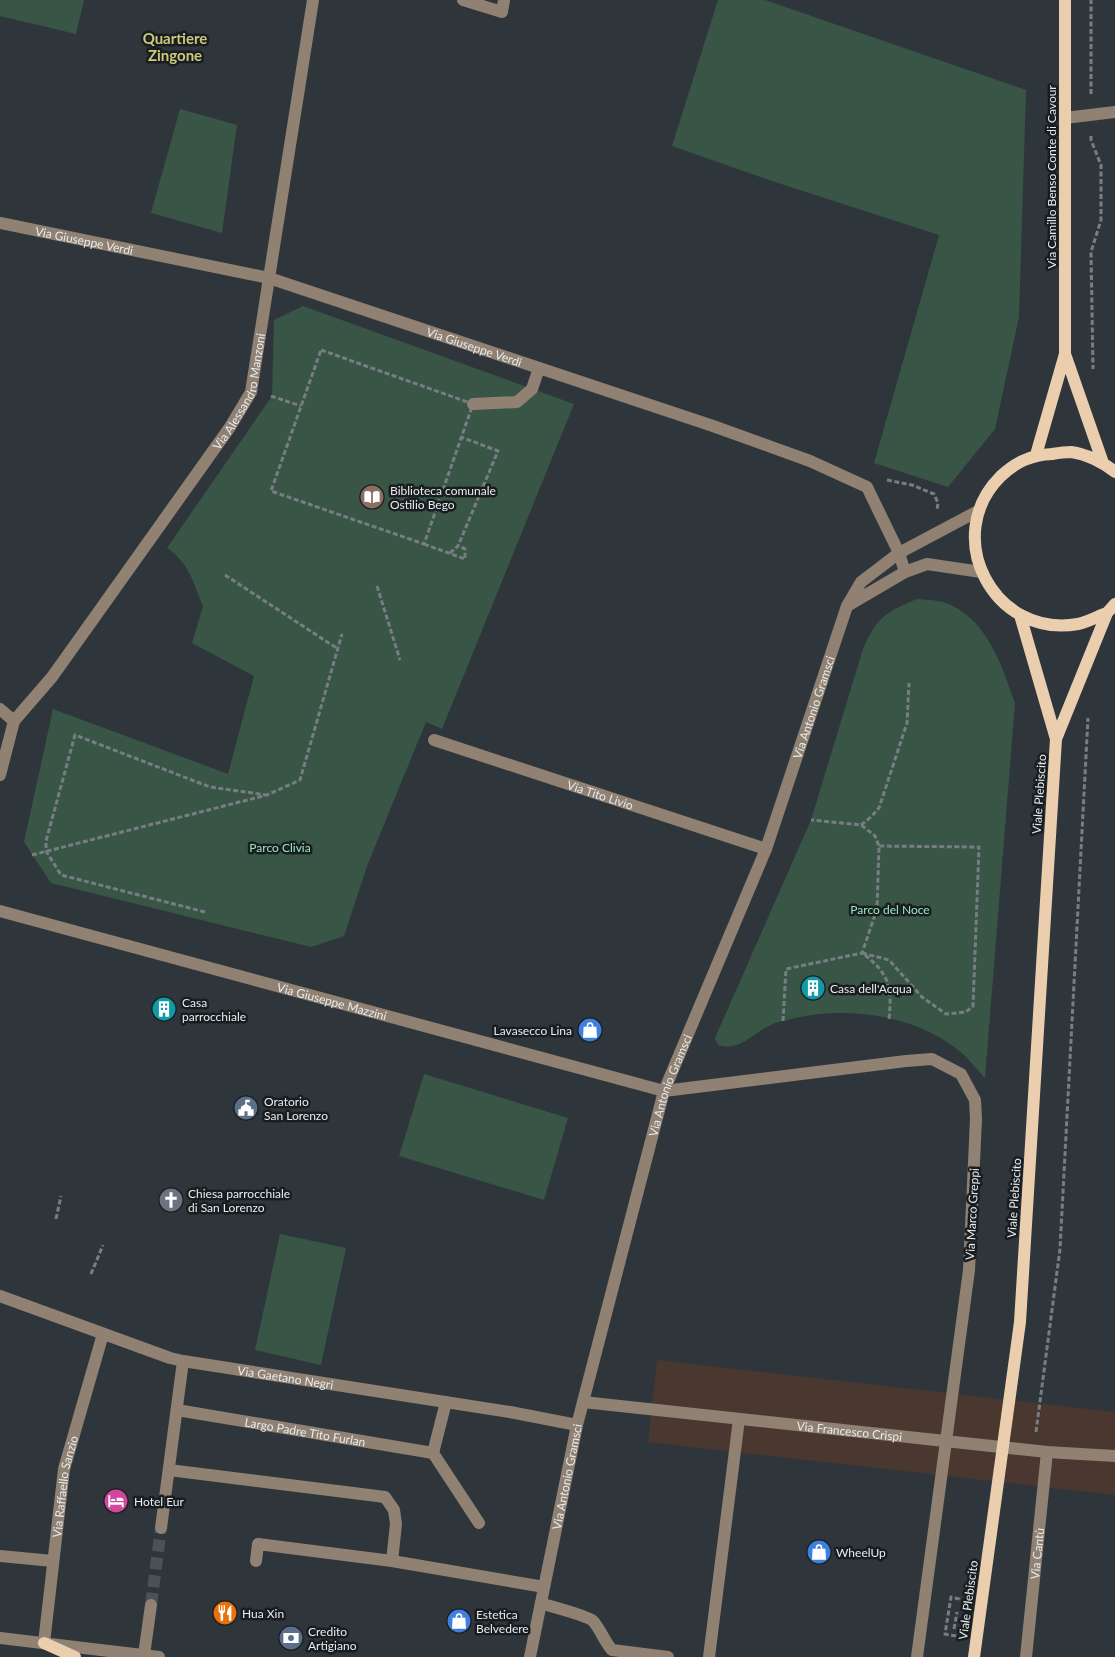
<svg xmlns="http://www.w3.org/2000/svg" width="1115" height="1657" font-family="Lato,sans-serif">
	<rect width="100%" height="100%" fill="#2e363c"/>
	<path fill="#4a3730" d="M657,1360l458,52v83l-467,-53z"/>
	<path fill="#385546" d="M0,0h84l-8,34 -76,-18z
		M718,0h47l261,90 -7,227 -24,112 -47,58 -74,-24 65,-228 -167,-54 -100,-35z
		M180,109l57,16 -15,108 -71,-20z
		M303,306l271,98 -132,325 -16,-7 -59,144 -23,70 -33,11 -260,-64 -27,-41 29,-133 175,65 26,-98 -62,-33 11,-37c-10,-24 -14,-43 -36,-58l105,-152 2,-76z
		M917,599c11,1 24,1 34,6 38,18 51,62 64,98l-30,375c-8,-8 -15,-18 -23,-25 -45,-38 -115,-48 -171,-34 -7,2 -15,3 -22,7 -17,8 -31,26 -51,19l-3,-7 96,-218 52,-171c13,-31 23,-37 54,-50z
		M424,1074l144,44 -24,82 -145,-44z
		M280,1234l66,14 -25,117 -66,-15z"/>
	<g fill="none" stroke-linecap="round" stroke-linejoin="round">
		<path stroke="#4a5157" stroke-width="12" stroke-dasharray="12 6" stroke-linecap="butt" d="M151,1605l10,-77"/>
		<path stroke="#777e83" stroke-width="3" stroke-dasharray="5 2.5" stroke-linecap="butt" d="M1091,94v-94
			M1091,136v4l10,25v55l-10,32 2,117
			M321,350l152,54 -49,140 -153,-53z
			M271,396l30,10
			M887,480l25,5 22,9 4,9 -1,7
			M424,544l41,15v-10l-7,-3
			M450,553l8,-7 40,-95 -37,-14
			M225,575l113,74
			M377,586l23,74
			M861,825l10,-8 8,-9 28,-85 2,-40
			M32,855l235,-60 33,-15 42,-146
			M205,912l-144,-37 -15,-24v-10l29,-106 135,52 57,8
			M862,953l27,7 33,37 24,17 20,-2 7,-6 6,-159 -100,-1
			M865,955c25,20 27,33 24,64
			M783,1021l3,-52 76,-16 15,-44 2,-63 -4,-10 -14,-11 -50,-5
			M56,1219l5,-23
			M91,1274l12,-29
			M1036,1432l24,-183 28,-531
			M954,1629l3,-17
			M956,1636l-11,-2 6,-37 8,2v2"/>
		<g stroke="#908172" stroke-width="12">
			<path d="M463,0l39,12 2,-12"/>
			<path d="M1065,118l50,-6"/>
			<path id="s1" d="M0,223l269,55 444,148 97,35 57,26 32,66 6,19"/>
			<path d="M473,404l44,-2 15,-13 7,-21"/>
			<path d="M847,606l58,-34 22,-8 54,8"/>
			<path d="M0,709l14,12"/>
			<path id="s2" d="M434,740l332,109"/>
			<path id="s3" d="M0,775l14,-54 38,-44 20,-28 158,-222 21,-35 62,-392"/>
			<path id="s4" d="M0,911l664,180 242,-30 26,-2 29,15 14,26 1,19 -7,151 -52,387"/>
			<path id="s5" d="M0,1296l170,62 13,3 327,51 67,13"/>
			<path id="s6" d="M583,1402l464,50 68,4"/>
			<path id="s7" d="M177,1410l256,43 13,-51"/>
			<path d="M433,1453l46,70"/>
			<path d="M169,1470l216,27 9,13 2,14 -4,37 -134,-17 -2,17"/>
			<path d="M161,1528l22,-167"/>
			<path d="M0,1556l53,5"/>
			<path d="M392,1561l152,26"/>
			<path d="M541,1603c10,4 45,12 52,18 8,9 11,20 19,29l56,7"/>
			<path d="M0,1638l159,19"/>
			<path id="s8" d="M44,1643l20,-174 39,-135"/>
			<path d="M144,1655l7,-50"/>
			<path id="s9" d="M530,1657l47,-232 87,-334 102,-242 81,-243 14,-24 38,-29 79,-42"/>
			<path d="M709,1657l30,-238"/>
			<path id="s10" d="M1026,1657l21,-205"/>
		</g>
		<path stroke="#ebcead" stroke-width="12" d="M1065,354l38,109
			M1036,455l29,-101v-354
			M1107,613c-9,3 -19,9 -29,11 -84,15 -138,-88 -77,-148 15,-14 30,-21 51,-22 6,-1 13,-2 19,-2 15,2 32,10 44,20
			M1020,615l36,124
			M44,1643l31,14
			M974,1657l46,-335 36,-583 51,-126 8,-9"/>
	</g>
	<defs>
		<symbol id="library-disc" viewBox="-11 -11 22 22"><circle r="9.5" fill="#8d6e63" stroke="#191d1f"/><path d="M-6-4Q-3-5.5-.7-3.5V5Q-3 3-6 4ZM6-4Q3-5.5 .7-3.5V5Q3 3 6 4Z" fill="#fff"/></symbol>
		<symbol id="building-disc" viewBox="-11 -11 22 22"><circle r="9.5" fill="#0f9aa8" stroke="#191d1f"/><path d="M-4-6H4V6H1V3H-1V6H-4ZM-2.5-4.3h1.7v1.8h-1.7ZM.8-4.3h1.7v1.8H.8ZM-2.5-1h1.7V.8h-1.7ZM.8-1h1.7V.8H.8Z" fill="#fff"/></symbol>
		<symbol id="shop-disc" viewBox="-11 -11 22 22"><circle r="9.5" fill="#3f7fe0" stroke="#191d1f"/><path d="M-5-2.5h2.3a2.7 3.5 0 0 1 5.4 0H5L5.5 6h-11ZM-1.5-2.5h3a1.5 2.3 0 0 0-3 0Z" fill="#fff"/></symbol>
		<symbol id="civic-disc" viewBox="-11 -11 22 22"><circle r="9.5" fill="#5c6f8a" stroke="#191d1f"/><path d="M-.6-6.5H3V-4.5H.6V-3L4-1V1h2V6H-6V1h2V-1L-.6-3ZM-1.2 2.5V6h2.4V2.5Z" fill="#fff"/></symbol>
		<symbol id="church-disc" viewBox="-11 -11 22 22"><circle r="9.5" fill="#6b7280" stroke="#191d1f"/><path d="M-1.2-6h2.4v3.5h3.3v2.4h-3.3V6h-2.4V-.1h-3.3v-2.4h3.3Z" fill="#fff"/></symbol>
		<symbol id="hotel-disc" viewBox="-11 -11 22 22"><circle r="9.5" fill="#d1479c" stroke="#191d1f"/><path d="M-6-4.5h1.5V1H6V5H4.5V3h-9V5H-6ZM-4 0a1.8 1.8 0 1 1 3.6 0ZM.5 0V-2.5h3Q6-2.5 6 0Z" fill="#fff"/></symbol>
		<symbol id="restaurant-disc" viewBox="-11 -11 22 22"><circle r="9.5" fill="#e8710a" stroke="#191d1f"/><path d="M-5-6h1v4h1v-4h1v4h1v-4h1v5L-1.5 .5V6h-2V.5L-5-1ZM5-6V6H3V1.5H1.5Q1.5-4 5-6Z" fill="#fff"/></symbol>
		<symbol id="bank-disc" viewBox="-11 -11 22 22"><circle r="9.5" fill="#5c6f8a" stroke="#191d1f"/><path d="M-6-4H6V4H-6ZM0-2.3a2.3 2.3 0 1 0 0 4.6a2.3 2.3 0 1 0 0-4.6Z" fill="#fff"/></symbol>
	</defs>
	<g fill-rule="evenodd">
		<use href="#library-disc" x="358" y="483" width="28" height="28"/>
		<use href="#building-disc" x="799" y="974" width="28" height="28"/>
		<use href="#building-disc" x="150" y="995" width="28" height="28"/>
		<use href="#shop-disc" x="576" y="1016" width="28" height="28"/>
		<use href="#civic-disc" x="232" y="1094" width="28" height="28"/>
		<use href="#church-disc" x="157" y="1186" width="28" height="28"/>
		<use href="#hotel-disc" x="102" y="1487" width="28" height="28"/>
		<use href="#shop-disc" x="805" y="1538" width="28" height="28"/>
		<use href="#restaurant-disc" x="211" y="1599" width="28" height="28"/>
		<use href="#shop-disc" x="445" y="1607" width="28" height="28"/>
		<use href="#bank-disc" x="277" y="1624" width="28" height="28"/>
	</g>
	<g text-anchor="middle" dominant-baseline="central" stroke-width="5" stroke-linejoin="round" paint-order="stroke">
		<g font-size="12" fill="#e6ebef" stroke="#191d1f">
			<text transform="translate(1051 177) rotate(-90)">Via Camillo Benso Conte di Cavour</text>
			<text stroke="none"><textPath href="#s1" startOffset="86">Via Giuseppe Verdi</textPath></text>
			<text stroke="none"><textPath href="#s1" startOffset="491">Via Giuseppe Verdi</textPath></text>
			<text stroke="none"><textPath href="#s3" startOffset="458">Via Alessandro Manzoni</textPath></text>
			<text stroke="none"><textPath href="#s9" startOffset="994">Via Antonio Gramsci</textPath></text>
			<text stroke="none"><textPath href="#s2" startOffset="175">Via Tito Livio</textPath></text>
			<text transform="translate(1039 794) rotate(-86)">Viale Plebiscito</text>
			<text stroke="none"><textPath href="#s4" startOffset="344">Via Giuseppe Mazzini</textPath></text>
			<text stroke="none"><textPath href="#s9" startOffset="589">Via Antonio Gramsci</textPath></text>
			<text transform="translate(1014 1198) rotate(-86)">Viale Plebiscito</text>
			<text transform="translate(972 1214) rotate(-87)">Via Marco Greppi</text>
			<text stroke="none"><textPath href="#s5" startOffset="298">Via Gaetano Negri</textPath></text>
			<text stroke="none"><textPath href="#s6" startOffset="268">Via Francesco Crispi</textPath></text>
			<text stroke="none"><textPath href="#s7" startOffset="130">Largo Padre Tito Furlan</textPath></text>
			<text stroke="none"><textPath href="#s9" startOffset="184">Via Antonio Gramsci</textPath></text>
			<text stroke="none"><textPath href="#s8" startOffset="158">Via Raffaello Sanzio</textPath></text>
			<text stroke="none"><textPath href="#s10" startOffset="104">Via Cantù</textPath></text>
			<text transform="translate(968 1600) rotate(-82)">Viale Plebiscito</text>
		</g>
		<g font-size="12" fill="#e6ebef" stroke="#191d1f" text-anchor="start">
			<text x="390" y="490">Biblioteca comunale<tspan x="390" dy="14">Ostilio Bego</tspan></text>
			<text x="830" y="988">Casa dell'Acqua</text>
			<text x="182" y="1002">Casa<tspan x="182" dy="14">parrocchiale</tspan></text>
			<text x="572" y="1030" text-anchor="end">Lavasecco Lina</text>
			<text x="264" y="1101">Oratorio<tspan x="264" dy="14">San Lorenzo</tspan></text>
			<text x="188" y="1193">Chiesa parrocchiale<tspan x="188" dy="14">di San Lorenzo</tspan></text>
			<text x="134" y="1501">Hotel Eur</text>
			<text x="836" y="1552">WheelUp</text>
			<text x="242" y="1613">Hua Xin</text>
			<text x="476" y="1614">Estetica<tspan x="476" dy="14">Belvedere</tspan></text>
			<text x="308" y="1631">Credito<tspan x="308" dy="14">Artigiano</tspan></text>
		</g>
		<g font-size="12" fill="#99e7c0" stroke="#191d1f">
			<text x="280" y="847">Parco Clivia</text>
			<text x="890" y="909">Parco del Noce</text>
		</g>
		<g font-size="15" font-weight="bold" fill="#cbc97b" stroke="#191d1f">
			<text x="175" y="38">Quartiere<tspan x="175" dy="17">Zingone</tspan></text>
		</g>
	</g>
</svg>
